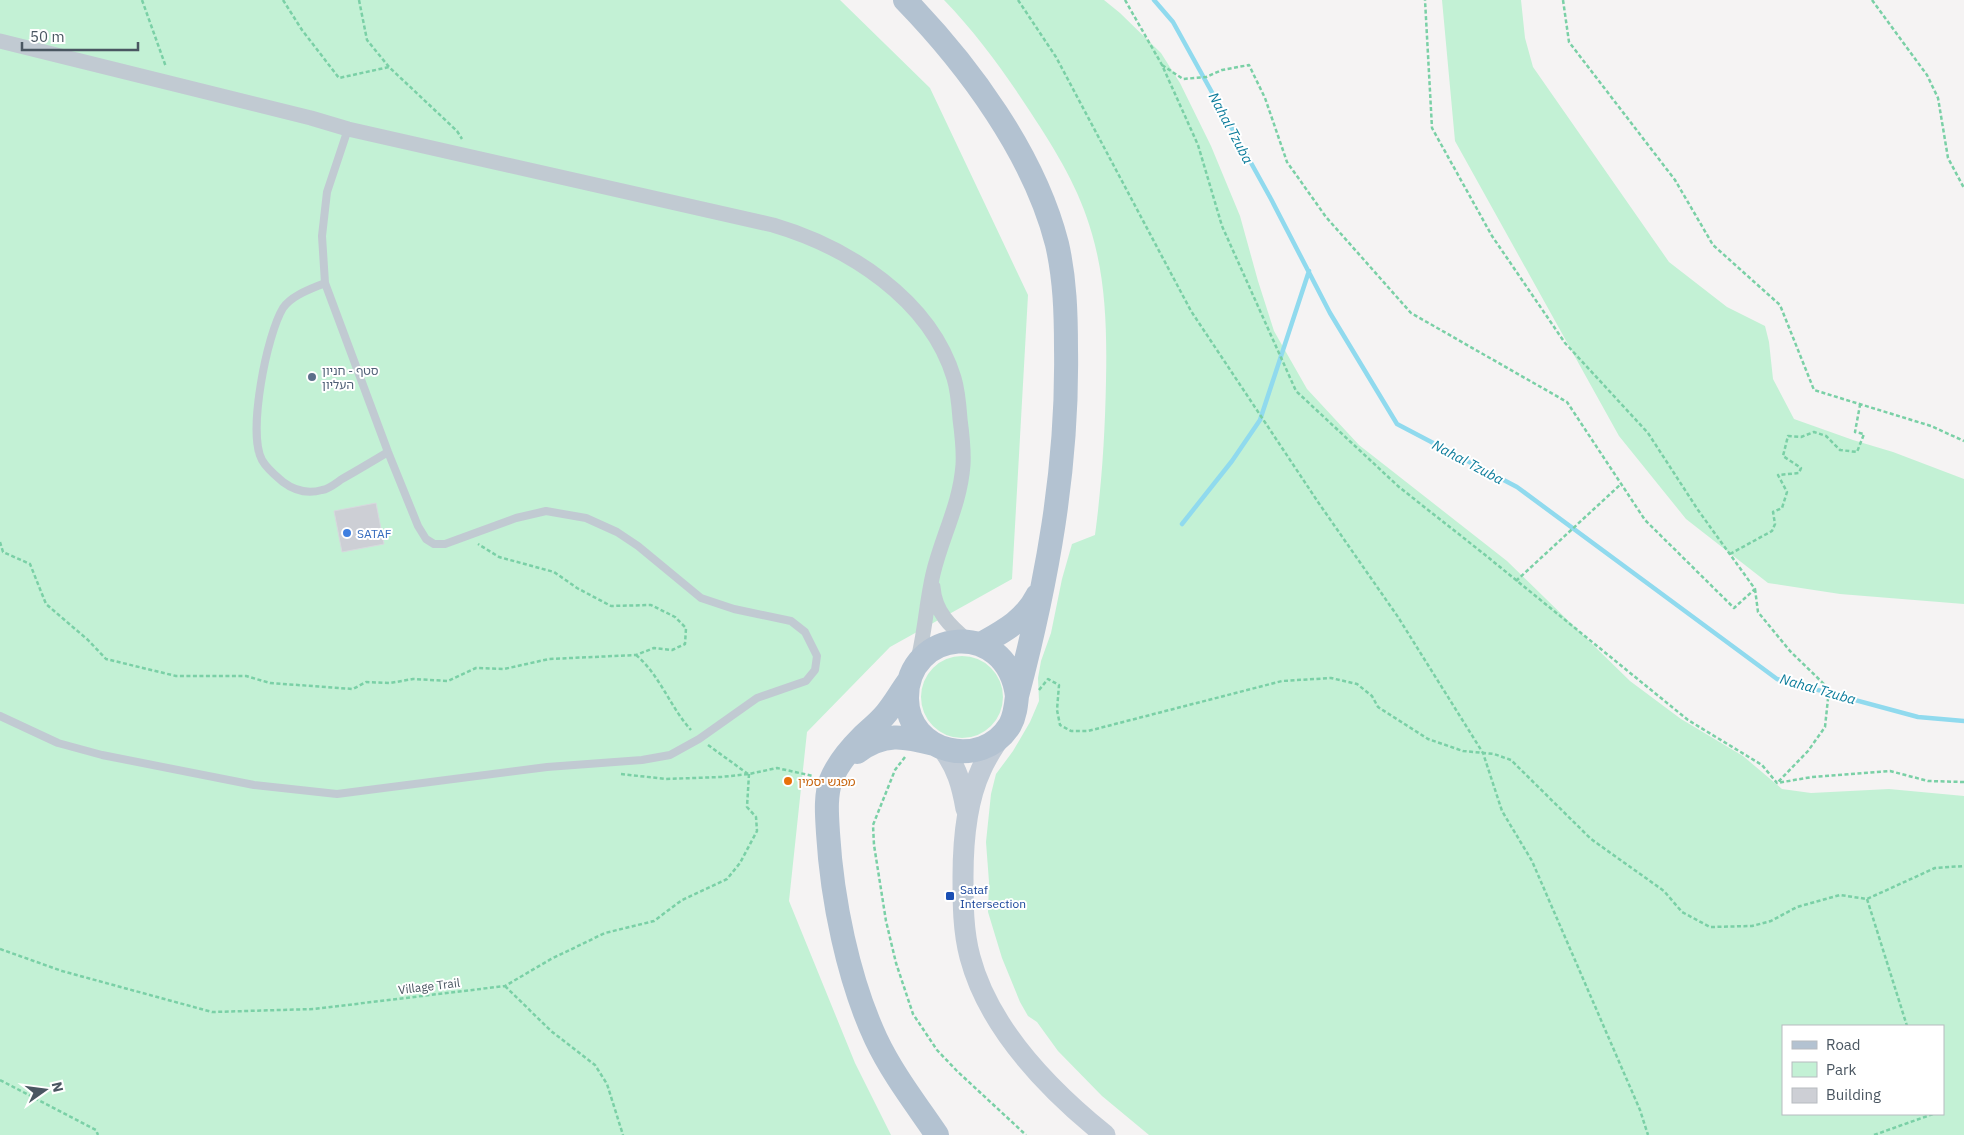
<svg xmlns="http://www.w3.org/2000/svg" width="1964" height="1135" font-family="'IBM Plex Sans','Noto Sans Hebrew',sans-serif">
	<rect width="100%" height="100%" fill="#f5f3f3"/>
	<path fill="#c3f1d5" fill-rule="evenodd" d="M0,0h840l90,88 98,207 -16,284 -122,68 -83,85 -18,169 66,162 36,72h-891z
		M944,0h160l16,13 41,40 19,30 31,63 29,70 18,65 16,50 33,58 52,56 148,116 123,120 51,38 62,37 39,33 29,4 78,-4 75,7v339h-815l-47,-39 -44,-45 -21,-29 -9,-6 -8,-14 -18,-44 -14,-46 1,-30 -3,-40 5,-48 5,-20 17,-23 17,-29 9,-21 -1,-23 3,-17 10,-28 11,-54 10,-35 23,-9c7,-52 10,-102 11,-154 1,-50 0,-99 -14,-147 -12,-44 -36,-83 -61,-121 -26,-40 -54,-79 -87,-113zM1783,1026h160v88h-160z
		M1442,0h79l4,38 8,29 136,195 58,45 38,19 4,16 4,37 21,40 59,21 40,12 71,27v125l-124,-10 -72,-11 -82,-64 -67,-83 -164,-295z
		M921 697a41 41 0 1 1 82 0a41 41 0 1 1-82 0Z"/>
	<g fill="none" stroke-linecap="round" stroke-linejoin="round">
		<path stroke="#90daee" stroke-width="4.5" d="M1154,0l19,22 98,177 59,114 67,111 120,63 260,192 141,38 46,4
			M1182,524l50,-63 28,-41 49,-149"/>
	</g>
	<path fill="#cdcfd5" stroke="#d7d9de" d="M376,503l8,41 -42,8 -8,-41z"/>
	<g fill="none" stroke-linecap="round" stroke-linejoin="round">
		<path stroke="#7ad0a6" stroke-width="2.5" stroke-dasharray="4 2.5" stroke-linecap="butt" d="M142,0l24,67
			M283,0l19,30 37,48 50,-11
			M359,0l8,40 22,27 68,64 5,8
			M1018,0l38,57 135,254 127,191 80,115 85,136 19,58 30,50 108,249 8,25
			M1125,0l37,65 36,80 24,81 74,165 103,96 85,67 204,166 74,45 15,18 35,-6 78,-6 38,10 36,1
			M1563,0l6,42 106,138 38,65 67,60 34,85 117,36 33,15
			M1872,0l55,75 11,23 10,60 16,30
			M1162,65l21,14 23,-2 16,-7 27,-5 16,33 22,64 39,55 85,96 156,89 78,118 89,88 21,-19 -57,-79 -50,-77 -83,-90 -73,-107 -60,-108 -7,-128
			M0,542l3,10 27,12 16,40 42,36 18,19 70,17h70l24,7 83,6 13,-7 24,1 23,-4 35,2 28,-13 28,1 45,-10 87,-4 18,-7 18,2 13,-6 1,-16 -11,-11 -24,-12 -40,1 -34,-18 -23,-16 -55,-15 -21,-13
			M1730,554l42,-23 3,-7 -2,-12 9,-4 5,-16 -9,-17 21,-2 2,-5 -18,-12 5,-20 13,1 13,-5 12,4 14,14 17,2 7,-18 -9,-2 5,-27
			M1516,581l105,-97
			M1755,589l3,23 32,39 39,38 -4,38 -17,24 -30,31
			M636,655c24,20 34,52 55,75
			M1039,690l9,-11 11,6 -2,25 3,15 11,6h17l194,-50 49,-3 26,6 15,12 6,11 50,32 35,12 31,3 17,6 80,79 73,52 18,21 28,15 42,-1 19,-5 26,-14 43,-12 27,4 68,-31 29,-2
			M708,745l40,29
			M905,757l-10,13 -22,55 1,20 12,76 10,42 17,51 24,36 20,21 69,64
			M621,774l45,5 55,-2 28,-3 28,-6 36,8
			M1867,899l40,127
			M0,949l62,22 150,41 102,-3 191,-23 46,-27 54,-26 49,-12 28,-21 45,-21 13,-16 17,-32 -1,-14 -9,-10 2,-33
			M505,986l46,45 44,34 12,19 16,51
			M0,1080l96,50 2,5
			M1874,1135l59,-21"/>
		<path stroke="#c1cad2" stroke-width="8" d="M325,283c-14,6 -33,12 -42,25 -16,26 -36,125 -21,152 5,9 14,16 21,22 12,9 25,12 39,8 7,-1 14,-7 20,-11 16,-9 31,-18 46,-27
			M0,716l58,27 44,12 152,30 83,9 210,-27 95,-7 28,-5 29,-16 58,-41 49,-17 9,-11 2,-14 -12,-24 -14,-11 -57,-12 -33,-11 -63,-52 -21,-14 -31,-14 -40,-7 -30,7 -71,26h-11l-8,-5 -8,-13 -30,-74 -63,-169 -3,-47 5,-44 21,-63"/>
		<path stroke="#c1cad2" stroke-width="15" d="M0,41l311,77 37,11 425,96c75,22 157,74 181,153 4,13 5,28 6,41 2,15 4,30 3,46 -3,40 -21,71 -30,109 -7,30 -8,60 -16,89
			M933,587c2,25 17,39 35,54"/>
		<path stroke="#c1cbd6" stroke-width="21" d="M1000,737c-7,11 -14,21 -19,33 -15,32 -18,72 -18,107 0,27 0,54 7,80 19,72 78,132 135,178
			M942,748c15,19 20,38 24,61"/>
		<path stroke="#b3c2d1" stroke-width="24" d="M905,0c64,66 129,154 152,244 8,35 9,70 9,105 2,119 -19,233 -49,347 -1,10 -2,20 -7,29 -28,46 -102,28 -103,-26 -1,-71 100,-81 110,-3
			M981,644c23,-13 44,-24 56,-48
			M908,682c-8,11 -15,24 -24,34 -7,8 -15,14 -22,21 -11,11 -25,28 -31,43 -6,16 -4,36 -3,53 4,66 20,146 48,206 16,34 40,65 61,96
			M857,752c27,-20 47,-16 77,-8"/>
	</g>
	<circle fill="#5c6f8a" stroke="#fff" stroke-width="2" cx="312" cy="377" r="5"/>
	<circle fill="#3f7fe0" stroke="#fff" stroke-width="2" cx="347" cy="533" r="5"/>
	<circle fill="#e8710a" stroke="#fff" stroke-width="2" cx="788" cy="781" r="5"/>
	<rect fill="#1a4fb4" stroke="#fff" stroke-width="2" x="945" y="891" width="10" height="10" rx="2.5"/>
	<g text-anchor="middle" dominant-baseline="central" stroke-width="4" stroke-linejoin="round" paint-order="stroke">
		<g font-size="12" fill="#4e5e75" stroke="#fff" text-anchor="start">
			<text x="322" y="370">סטף - חניון<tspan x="322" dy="14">העליון</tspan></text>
		</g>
		<g font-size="12" fill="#366cbe" stroke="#fff" text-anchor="start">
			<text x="357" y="533">SATAF</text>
		</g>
		<g font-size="12" fill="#c56008" stroke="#fff" text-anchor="start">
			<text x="798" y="781">מפגש יסמין</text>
		</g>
		<g font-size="12" fill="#164399" stroke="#fff" text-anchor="start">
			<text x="960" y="889">Sataf<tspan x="960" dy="14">Intersection</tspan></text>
		</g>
		<g font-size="12" fill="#4a5661" stroke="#fff">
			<text transform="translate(429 986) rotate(-7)">Village Trail</text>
		</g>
		<g font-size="14" font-style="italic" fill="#0c7c9b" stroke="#fff">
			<text transform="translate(1231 128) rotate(62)">Nahal Tzuba</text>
			<text transform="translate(1468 462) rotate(28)">Nahal Tzuba</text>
			<text transform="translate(1818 689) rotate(16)">Nahal Tzuba</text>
		</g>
	</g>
	<rect x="1782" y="1025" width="162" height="90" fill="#ffffff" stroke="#b7bbc0"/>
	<rect x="1792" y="1041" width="25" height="8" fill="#b3c2d1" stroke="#b7bbc0"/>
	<text x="1826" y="1050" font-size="15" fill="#4a5661">Road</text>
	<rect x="1792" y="1062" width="25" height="15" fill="#c3f1d5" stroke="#b7bbc0"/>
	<text x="1826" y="1075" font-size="15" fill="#4a5661">Park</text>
	<rect x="1792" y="1088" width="25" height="15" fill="#cdcfd5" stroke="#b7bbc0"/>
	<text x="1826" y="1100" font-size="15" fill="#4a5661">Building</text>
	<g transform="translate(45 1090) rotate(76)" stroke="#ffffff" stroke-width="4" paint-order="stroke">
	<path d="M0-4L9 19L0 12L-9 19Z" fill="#4a5661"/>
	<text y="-8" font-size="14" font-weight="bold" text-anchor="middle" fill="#4a5661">N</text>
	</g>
	<path d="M22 42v8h116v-8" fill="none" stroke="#4a5661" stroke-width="2.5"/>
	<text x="30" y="42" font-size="15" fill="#4a5661" stroke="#ffffff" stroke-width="4" paint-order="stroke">50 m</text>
</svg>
